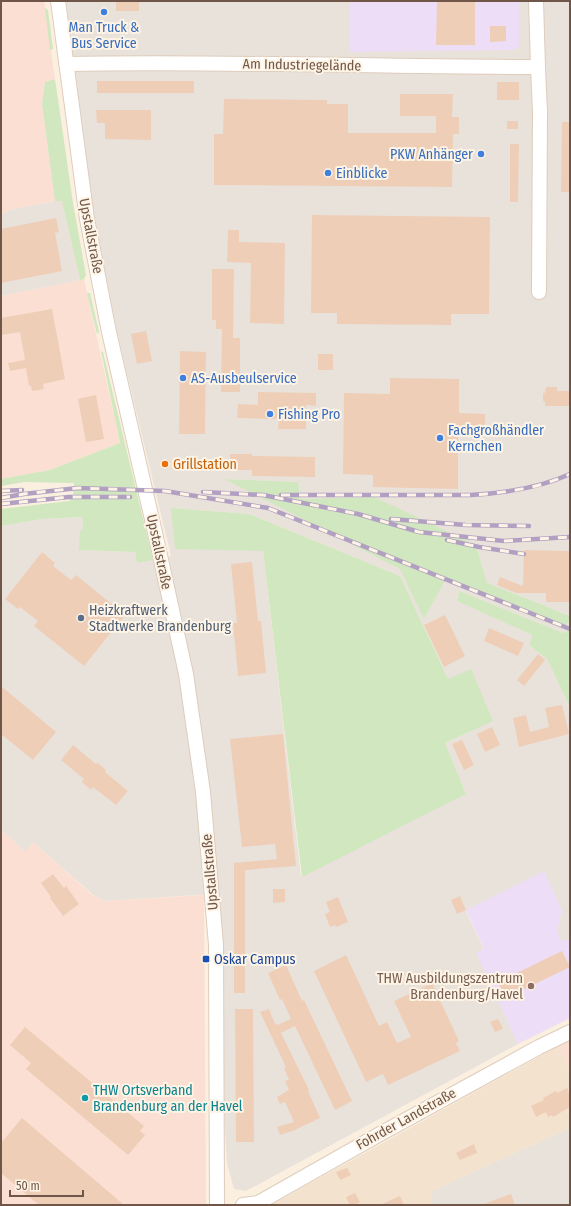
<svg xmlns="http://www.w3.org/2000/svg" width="571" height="1206" font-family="'Fira Sans Condensed',sans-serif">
	<rect width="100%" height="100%" fill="#fbf0e0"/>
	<path fill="#f2e2ce" d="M558,1046l12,25v57l-138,63v14h-161z"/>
	<path fill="#fbdfd3" d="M1,1h43l11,78 -10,3 -3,22 13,97 -41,8 -13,5z
		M84,279l36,164 -70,27 -49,9v-183z
		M1,829l24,23 8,-10 58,52 13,7 100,-6 2,310h-205z
		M570,1039v32l-12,-25z"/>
	<path fill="#e9e2db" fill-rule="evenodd" d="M66,1h504v615l-83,-33 -11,-38 -102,-47 -73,1 -3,-17 -71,-3 174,90 23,50 21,-38 118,48 7,-9v9l-7,4 -104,-42 -2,9 75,35 -3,10 18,14 23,48v233h-9l-4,-9 5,-21 -96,1 18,39 -7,3 41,91 -272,147 -12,-2 -7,-26 -15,-269 -108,7 -12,-7 -59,-52 -8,10 -24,-23v-303l41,-7 40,-2 1,11 -3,22 55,2 2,11 34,-7 -53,-220 -25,-125zM171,508l78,6 151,62 48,103 44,42 -47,22 21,51 -165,82 -38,-325z
		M55,201h7l18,79 -79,16v-82l13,-5z
		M570,1128v77h-138v-14z"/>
	<path fill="#edddf7" d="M350,1h169v45l-4,4 -165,2z
		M544,871l18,39 -5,21 4,9h9v78l-52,26 -42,-91 8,-4 -18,-39z"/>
	<path fill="#d0e7bf" d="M45,8l3,2 5,39 -3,1z
		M55,79l18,124 13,72 -2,4 -4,1 -18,-79h-7l-13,-97 3,-22z
		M87,293h3l9,39 -2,2z
		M101,351l2,1 50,208 -16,3 -2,-11 -56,-2 1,-18 3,-4 -1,-11 -40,2 -41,7v-17l68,-8 4,-6 1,-12 -49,-1 -24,4v-7l49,-9 70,-27z
		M225,479l73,3 3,17 73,-2 102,48 11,38 83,33v4l-7,9 -118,-48 -21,38 -24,-50z
		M171,508l78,6 151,62 48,103 23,-10 22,52 -48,22 21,51 -164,83 -39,-326 -88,-2z
		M459,591l104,42 7,-4v78l-23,-48 -18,-14 3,-10 -75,-34z"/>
	<path fill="#efceb8" d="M116,1h23v10h-23z
		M437,1h38v44h-39z
		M490,26h16v15l-16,1z
		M97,81h97v12h-97z
		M497,82h22v18h-22z
		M400,94h53l-1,23h7v17h-6l-1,53 -238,-2v-51h9l1,-35 103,1v4h21v29h88v-17h-36z
		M96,110h55v30l-46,-1v-16h-8z
		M507,121h11v8h-11z
		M562,122h8v70h-9z
		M510,144h9l-1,58h-8z
		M312,215l178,2 -1,97h-38v11l-114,-1v-11h-26z
		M56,218l3,14 -4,1 7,38 -61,12v-54z
		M228,230h11v12l46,1 -1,81 -34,-1 1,-60 -24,-1z
		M212,269h22l-1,69h7v54h-19l1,-63h-6v-9h-4z
		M52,309l13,70 -22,5 1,5 -12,2 -1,-5h-2l-3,-18 -16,3 -2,-8 17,-3 -5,-28 -19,3v-17z
		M146,331l6,30 -15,3 -6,-30z
		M180,351l26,1 -1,82h-26z
		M318,354h15v16h-15z
		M390,378l69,1v34l26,1v19l-27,-1v57l-85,-2v-12l-30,-1 1,-81 46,1z
		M546,387h11v4h13v15h-25v-5h-2v-8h2z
		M258,392l58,1v13l-10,-1v24h-28l1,-10 -42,-1 1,-14 20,1z
		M96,395l8,44 -18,3 -8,-43z
		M230,454h22v2l63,1v20l-63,-1v-6h-22z
		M524,550l46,1v51h-24v-9h-30l-19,-8 3,-8 23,9z
		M42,552l13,11 -2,3 18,14 5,-5 49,40 -41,51 -50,-40 4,-5 -18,-14 -2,2 -13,-10z
		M252,562l6,59h3l5,52 -28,3 -5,-53h4l-6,-59z
		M445,615l20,41 -21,11 -20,-42z
		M489,628l35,15 -6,13 -34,-15z
		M538,654l7,6 -21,26 -7,-6z
		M1,686l55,46 -23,28 -32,-26z
		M562,705l7,29 -50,13 -6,-29 13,-3 4,17 19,-5 -4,-19z
		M492,727l8,18 -15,7 -8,-18z
		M283,734l13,132 -51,4v123h-11v-130l43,-4 -2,-15 -33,3 -12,-108z
		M462,740l12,25 -10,5 -12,-26z
		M73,745l23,19 2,-1 8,7 -1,2 23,19 -12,14 -23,-18 -2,3 -9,-8 2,-3 -23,-19z
		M53,874l11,14 2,-2 13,18 -16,12 -13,-18 1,-1 -10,-14z
		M273,889h12v13l-12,1z
		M460,896l6,14 -9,4 -6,-14z
		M338,897l10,25 -12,5 -1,-2 -5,2 -5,-13 5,-2 -4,-10z
		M562,951l8,16 -64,31 -8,-16z
		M346,955l33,71 8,-4 10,21 14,-6 -17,-36 38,-18 27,58 -3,2 4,8 -72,34 -5,-11 -17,8 -52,-111z
		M286,965l16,36 2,-1 48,101 -17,9 -40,-84 -14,7 28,57 -1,1 12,27 -25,12 -15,5 -3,-8 17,-5 -9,-20 -5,2 -3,-7 12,-7 -4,-9 4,-1 -5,-12 2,-1 -26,-55 9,-3 6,15 1,-1 1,2 14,-6 -9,-20 -2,1 -12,-27z
		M235,1009h18l1,133h-18z
		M498,1019l5,10 -8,3 -5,-10z
		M25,1027l119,99 -4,5 5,4 -17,20 -102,-86 5,-6 -21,-18z
		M567,1088l3,7v12l-17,10 -1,-2 -4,2 -2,-5 -10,5 -5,-11 13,-6 -1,-2 13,-7 1,2z
		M22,1118l102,87h-85l-38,-32v-30z
		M474,1144l3,9 -17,7 -4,-7z
		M347,1168l4,7 -11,5 -4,-8z
		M355,1193l5,9 -6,3h-4l-4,-8z
		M511,1194l4,11h-31v-1z
		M400,1196l4,9h-24z"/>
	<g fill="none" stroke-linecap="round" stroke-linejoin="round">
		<defs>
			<path id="minor" d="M58,1l29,218 22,113 47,205 30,137 17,118 13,153 1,260
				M66,64c157,-3 315,3 472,3l-2,-66
				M538,67l2,45 -1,180
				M243,1205l15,-2 122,-69 159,-87 31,-15"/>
		</defs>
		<use href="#minor" stroke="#deccbc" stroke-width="16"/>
		<use href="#minor" stroke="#fff" stroke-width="14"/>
		<defs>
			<path id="rail" d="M1,491l21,-1
				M203,492l60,3 95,19 61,18 85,9 66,-4
				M281,495h190c33,-2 69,-7 99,-21
				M1,498l23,-4 54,-6 87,3 103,17 302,121
				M1,504l68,-7h61
				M391,519l75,6 63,1
				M447,540l32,7 45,7"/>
		</defs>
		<use href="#rail" stroke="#b2a0c3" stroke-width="4.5"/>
		<use href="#rail" stroke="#fef4e5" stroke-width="3" stroke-dasharray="9" stroke-linecap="butt"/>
	</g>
	<g fill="#3f7fe0" stroke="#fef4e5" stroke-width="1.5">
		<circle cx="104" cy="12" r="4"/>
		<circle cx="481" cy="154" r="4"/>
		<circle cx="328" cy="173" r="4"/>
		<circle cx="183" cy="378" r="4"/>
		<circle cx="270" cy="414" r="4"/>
		<circle cx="440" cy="438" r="4"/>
	</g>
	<circle fill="#e8710a" stroke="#fef4e5" stroke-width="1.5" cx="165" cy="464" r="4"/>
	<circle fill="#5c6f8a" stroke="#fef4e5" stroke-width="1.5" cx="81" cy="618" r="4"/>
	<rect fill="#1a4fb4" stroke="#fef4e5" stroke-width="1.5" x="202" y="955" width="8" height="8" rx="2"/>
	<circle fill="#8d6e63" stroke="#fef4e5" stroke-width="1.5" cx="531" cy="986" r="4"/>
	<circle fill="#0f9aa8" stroke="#fef4e5" stroke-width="1.5" cx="85" cy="1098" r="4"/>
	<g text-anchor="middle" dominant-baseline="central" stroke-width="4" stroke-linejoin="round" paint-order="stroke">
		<g font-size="14" fill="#366cbe" stroke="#fef4e5" text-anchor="start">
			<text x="104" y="27" text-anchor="middle">Man Truck &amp;<tspan x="104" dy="16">Bus Service</tspan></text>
			<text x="473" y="154" text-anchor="end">PKW Anhänger</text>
			<text x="336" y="173">Einblicke</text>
			<text x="191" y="378">AS-Ausbeulservice</text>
			<text x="278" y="414">Fishing Pro</text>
			<text x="448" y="430">Fachgroßhändler<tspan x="448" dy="16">Kernchen</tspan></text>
		</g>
		<g font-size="14" fill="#705648" stroke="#fef4e5">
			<text transform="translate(302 65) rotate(1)">Am Industriegelände</text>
			<text transform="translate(91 236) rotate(79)">Upstallstraße</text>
			<text transform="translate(159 552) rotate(78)">Upstallstraße</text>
			<text transform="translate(210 872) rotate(-95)">Upstallstraße</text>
			<text transform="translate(406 1119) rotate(-29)">Fohrder Landstraße</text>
		</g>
		<g font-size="14" fill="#c56008" stroke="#fef4e5" text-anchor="start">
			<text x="173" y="464">Grillstation</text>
		</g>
		<g font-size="14" fill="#4e5e75" stroke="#fef4e5" text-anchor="start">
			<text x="89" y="610">Heizkraftwerk<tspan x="89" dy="16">Stadtwerke Brandenburg</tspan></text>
		</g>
		<g font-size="14" fill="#164399" stroke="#fef4e5" text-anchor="start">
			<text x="214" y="959">Oskar Campus</text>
		</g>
		<g font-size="14" fill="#785e54" stroke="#fef4e5" text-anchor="end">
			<text x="523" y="978">THW Ausbildungszentrum<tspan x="523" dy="16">Brandenburg/Havel</tspan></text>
		</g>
		<g font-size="14" fill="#0d838f" stroke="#fef4e5" text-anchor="start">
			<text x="93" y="1090">THW Ortsverband<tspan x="93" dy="16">Brandenburg an der Havel</tspan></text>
		</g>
	</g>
	<rect width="571" height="1206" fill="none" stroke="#705648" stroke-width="4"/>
	<path d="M10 1190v6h73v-6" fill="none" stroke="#705648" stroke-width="2"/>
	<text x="16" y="1190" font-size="12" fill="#705648" stroke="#fef4e5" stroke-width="3" paint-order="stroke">50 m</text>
</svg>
